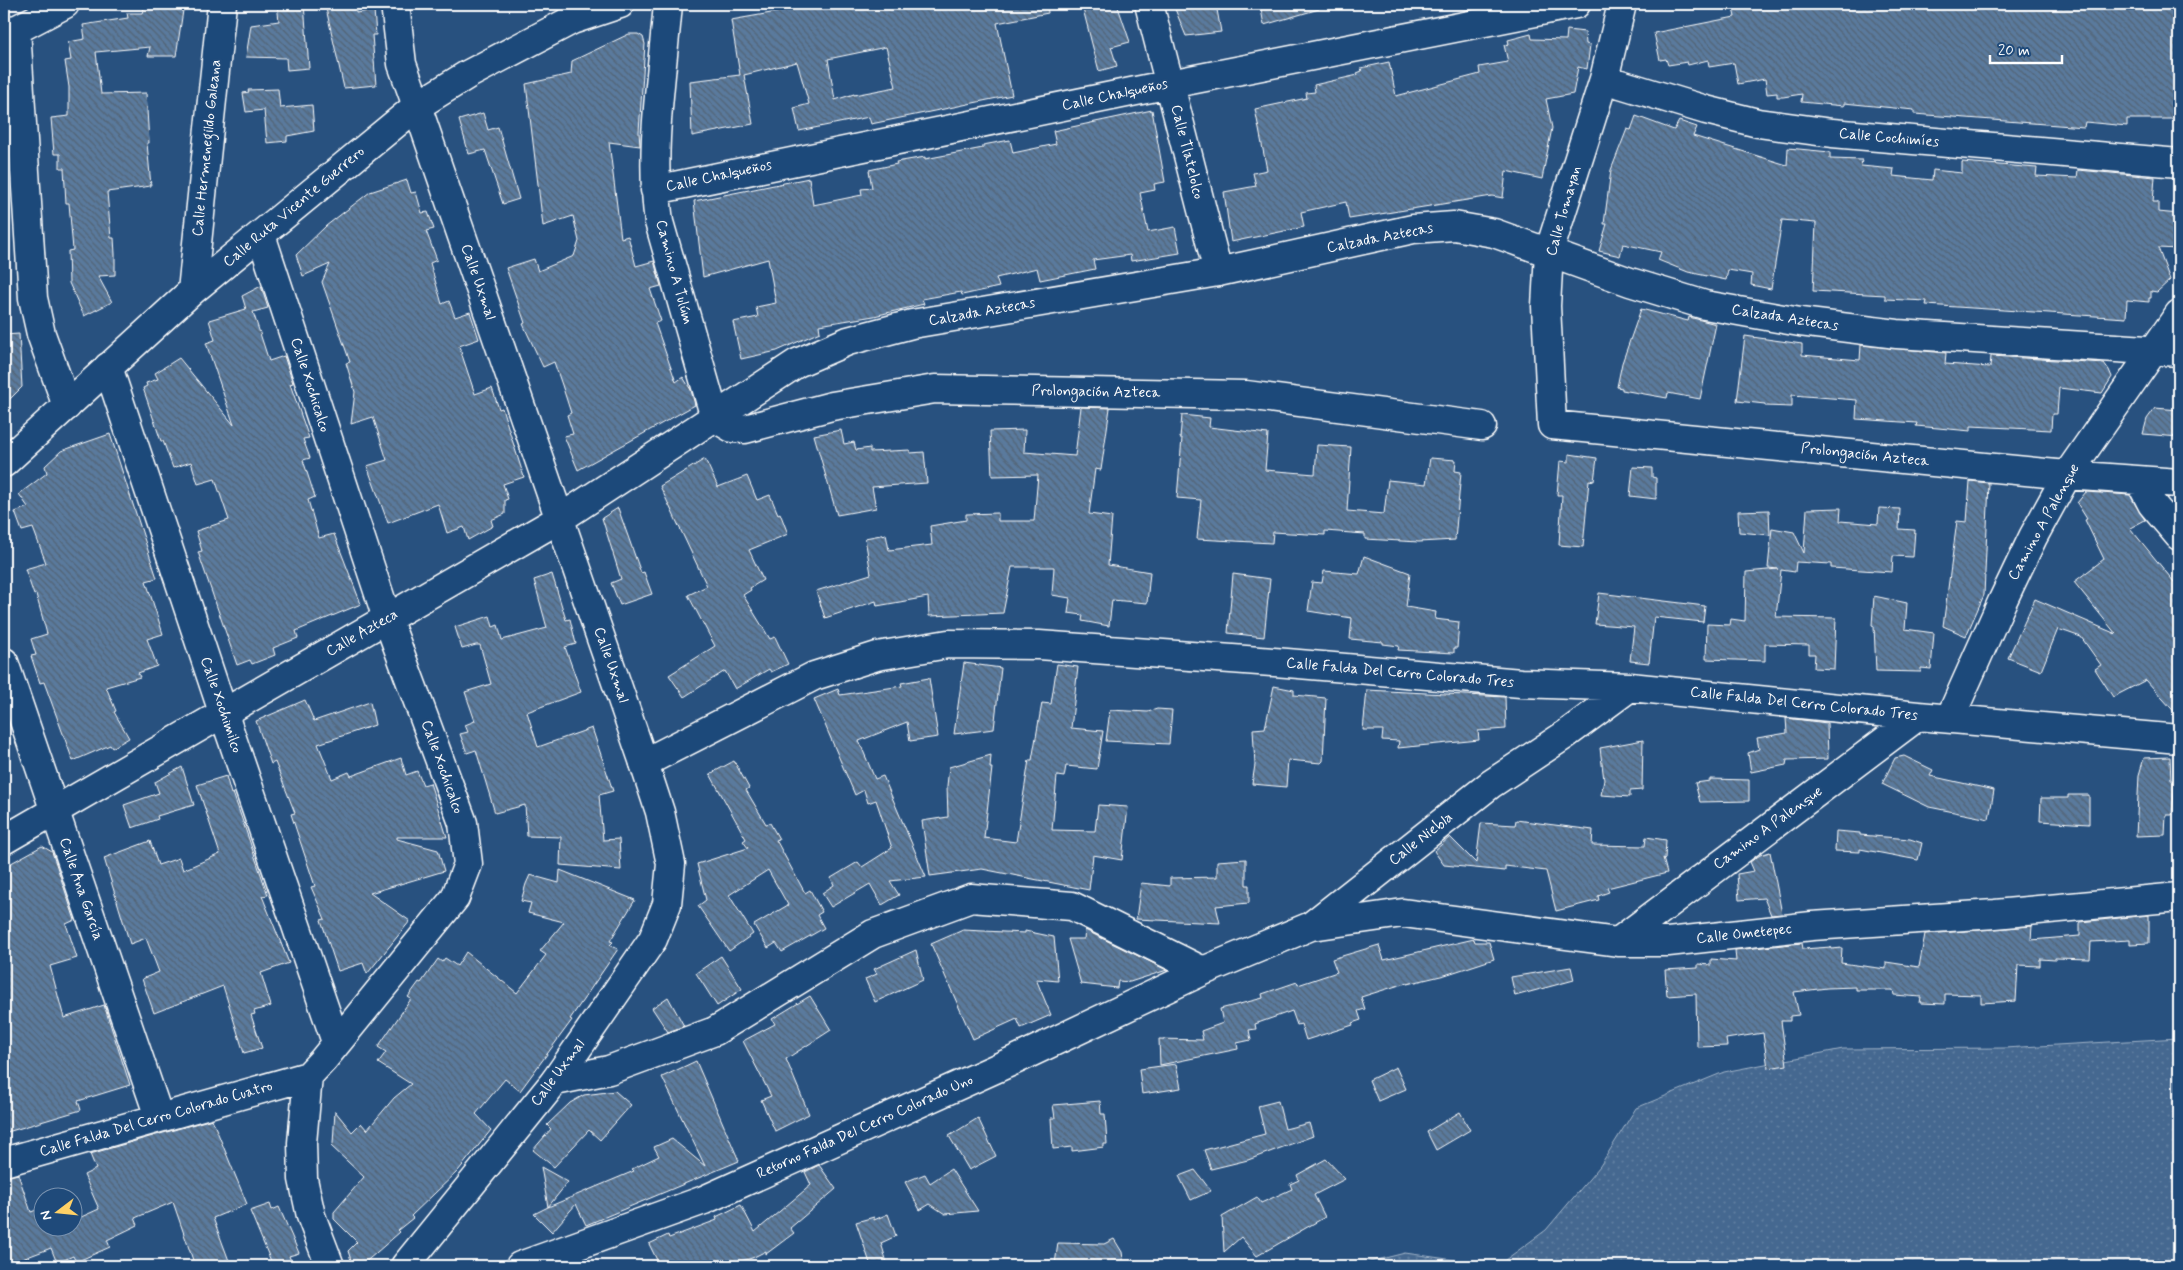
<svg xmlns="http://www.w3.org/2000/svg" width="2183" height="1270" font-family="Mynerve,sans-serif">
	<defs>
		<pattern id="grass-dots" width="8" height="8" patternUnits="userSpaceOnUse" patternTransform="scale(1.25)"><rect width="8" height="8" fill="#446890"/><path d="M2 2h.1M6 6h.1" fill="none" stroke="#607fa1" stroke-width="1.8" stroke-linecap="round"/></pattern>
		<pattern id="building-back-hatch" width="6" height="6" patternUnits="userSpaceOnUse" patternTransform="scale(1.25)"><rect width="6" height="6" fill="#5a7a9d"/><path d="M-1 5l2 2M0 0l6 6M5-1l2 2" fill="none" stroke="#536374"/></pattern>
	</defs>
	<rect width="100%" height="100%" fill="#28517f"/>
	<filter id="ink" filterUnits="userSpaceOnUse"><feTurbulence type="fractalNoise" baseFrequency=".02" numOctaves="2"/><feDisplacementMap in="SourceGraphic" scale="10" xChannelSelector="R" yChannelSelector="G"/><feConvolveMatrix kernelMatrix="1 2 1 2 8 2 1 2 1" color-interpolation-filters="sRGB"/></filter>
	<g filter="url(#ink)">
		<path fill="url(#grass-dots)" stroke="#a2b4c8" d="M2179,1038v228h-826l52,-13 92,13 49,-36 54,-64 36,-58 88,-36 119,-23 161,-1z"/>
		<path fill="url(#building-back-hatch)" stroke="#fff" fill-rule="evenodd" d="M145,4h39l-8,52h-28l2,-9 -54,5 5,42 45,-1 3,50h-2l4,43 -44,6 4,46h3l1,16v21l-17,1 14,26 -28,14 -15,-33 -1,-32 5,-1 -4,-47h-3l-2,-35h-4v-14h-6l-3,-36 18,-2v-29l-4,-26 6,-1 -3,-18 17,-3 -2,-14 45,-7 -1,-5h15z
			M277,4h27l5,64 -22,2 -1,-12 -40,-1 5,-32 28,-4z
			M325,4h30l1,9 18,-3 2,25h-4l4,50 -32,3z
			M805,4h242l1,9 -51,10 15,72 -141,29 -2,-7 -70,14 -5,-23 15,-4 -12,-42 -53,13 9,49 -61,12 -2,-55 50,-6 -9,-55 63,-11 -1,-2zM886,47l10,40 -42,8v-1l-19,6 -7,-41z
			M1084,4h33l13,38 -19,5 6,19 -18,5 -16,-62 2,-1z
			M1203,4h13l5,28 -35,4 -11,-27z
			M1260,4h58l1,5 -55,16z
			M1732,4h403v1l44,2v112h-52v7l-42,-4 -1,5 -170,-13v-4l-70,-7v3l-43,-4 1,-8 -19,3h-6v-4l-10,1 -2,-15 -27,5 -4,-21 -25,4 -1,-7 -20,5 -1,-3 -19,3 -2,-6 -6,1 -6,-27 81,-16z
			M1567,30l18,2 1,12 4,1 -3,24 -9,-2 -5,27 -27,5 6,29 -10,51 -36,-8 -3,27 -11,-2 -143,23 -3,-17 -45,10 3,15 -73,15 -7,-50 32,-6 -3,-13 14,-3 -12,-61 52,-11 -1,-5 9,-1 -1,-7 44,-10 -1,-2 5,-2 -1,-3 28,-6 7,34 84,-22 -1,-7 29,-5 -4,-17 5,-1 -1,-4 23,-6 1,5 34,1z
			M629,34h9l5,3 2,7 -6,88 1,14 -31,-4 12,96 7,-2 8,30 18,-5 7,25 -11,3 11,32 -6,2 21,59 7,-5 8,13 4,15 -117,65 -14,-34 9,-2 -6,-19 4,-2 -9,-28 -8,-23 -11,5 -20,-43 2,-1 -19,-55 28,-9 4,12 36,-15 5,-15 -6,-25 -30,10 -17,-142 45,-10 1,-13z
			M278,89l2,19 32,-3 2,26 -27,5v5l-20,2 -3,-33 -18,2 -3,-19 6,-1 -1,-2z
			M1152,110l13,72 -11,2 1,6 -15,3 8,39 27,-5 5,26 -49,8 -1,-6 -37,5 2,9 -55,11 -3,-12 -41,10 3,9 -37,8 -1,-3 -39,7 2,5 -50,12 -55,9 1,7 -43,19 -36,8 -8,-37 25,-5 -2,-10 20,-4 -8,-44 -65,18 -9,-76 115,-23 4,27 49,-10 -1,-6 11,-1 -3,-18 28,-6 -1,-2 29,-5v2l58,-11v-3l27,-5 3,13 43,-9 -3,-13z
			M483,113l5,17 10,-3 21,72 -16,5 -18,-54 -16,4 -10,-34z
			M1636,116l38,14 5,-9 18,6 -4,9 94,29 1,-17 42,4v7l32,1 -1,6 33,3 -1,7 39,4 1,-10 29,3v-11l75,6 -1,8 41,2 1,-8 77,7 -2,25h5v10l21,2v35l-21,-1 12,32 -13,12 -6,-1v7h-2v4l-22,-2 -1,18 -200,-13 1,-4 -42,-2v-4l-72,-4 3,-68 -34,-3 -11,69 -20,-4 1,-11 -24,-4 -2,10 -38,-8 -30,-12 3,-8 -38,-8 -3,12 -21,-5 8,-27h-3l7,-54 16,-41 4,1z
			M407,180l4,13 5,-1 6,21 6,-1 6,17 -8,2 11,29 -7,3 12,41 7,-3 6,16 15,-5 9,27 -20,7 16,48 17,-6 7,21 3,-1 22,69 -21,7 5,15 -3,1v14l-14,6 2,6 -25,14 -4,-13 -17,6 -9,-29 -50,19 -21,-57 20,-6 -14,-43 -22,7 4,-32 -9,-29 4,-1 -28,-80 8,-18 -27,12 -7,-21 30,-29 44,-34z
			M261,286l7,22 -15,4 16,49 15,-5 9,27 -3,1 19,54 -6,1 7,19 -7,2 12,37 -7,3 11,38 15,-4 27,70 -65,27 2,7 -25,10 2,7 -23,9 -2,-4 -13,5 -39,-113 4,-1 -6,-20 33,-11 -14,-41 -17,5 -7,-22 -18,6 -10,-27h-2l-18,-53 4,-2 -1,-3 12,-4 -3,-6 24,-15 55,67 -28,-82 9,-3 -6,-20 37,-11 -4,-13z
			M1641,309l47,12 1,-4 27,7 -16,75 -32,-6 -1,5 -45,-8v-2l-5,-1 5,-24z
			M19,334l3,53 -18,18v-70z
			M1745,336l57,8v11l58,5 1,-15 85,8 -1,11 45,3 1,-11 113,7 5,7 3,7 -10,16 -43,-5 -2,26h-5l-1,16 -80,-4v5l-55,-5 1,-3 -61,-4 1,-19 -65,-5v12l-27,-1v-2l-28,-3z
			M1081,407l29,1 -9,62 -6,-1 -6,45 23,3 -4,48 42,7 -3,31 -35,-3 -3,26 -27,-5 1,-6 -15,-2 2,-15 -18,-3 2,-28h-42l-9,46 -74,3 -1,-19 -51,9 -1,-5 -51,17 -9,-27 55,-17 -6,-36 21,-4 3,16 43,-5 -2,-19 36,-6v-6l32,-1v8h36l4,-46 -46,1 -2,-45 35,-1 -1,22 51,4z
			M2155,408l24,2v27l-36,-3 4,-15z
			M1182,415l28,3 -1,9 59,7 -3,36 50,4 2,-29 34,2 -4,64 37,3 4,-34 38,4 4,-26 26,2 -1,11 6,1 -6,68 -36,2 -54,-3v-5l-40,-3v4l-52,-3 -1,11 -75,-4 4,-39 -24,-2 5,-60h-2z
			M841,430l3,14 10,-2 2,8 14,-2v4l40,-2v3l14,-1 3,31 -55,4 4,21 -39,7 -23,-80z
			M110,434l47,144 -11,3 17,53 -16,5 10,27 -19,7 2,4 -34,10 10,24 -2,1 15,26 -17,10 -2,-3 -37,16 -29,-79 -4,1 -9,-27 5,-1 -5,-16 16,-5 -11,-40 -2,1 -9,-26 21,-6 -13,-35 -11,3 -7,-19 13,-5 -9,-13 28,-21 -2,-7 16,-15z
			M1569,454l28,4 -3,23 -5,-1 -6,67 -24,-2 3,-50h-5l3,-34 9,1z
			M705,459l13,28 29,-11 10,24 13,-5 8,19 2,-1 8,21 -39,16 14,30 -13,8 1,2 -8,5 27,44 5,-2 13,27 -17,8 -2,-3 -34,20 -10,-18 -41,26 -15,-22 46,-29 -27,-51 19,-9 -47,-100z
			M1633,467l19,1v9l4,1v21l-26,-3z
			M1970,481l19,2 -5,112 -18,41 -23,-10 14,-105 10,1z
			M2086,492l44,3 15,25 -15,8 49,60v129l-33,-37 -33,17 -18,-28 6,-4 -20,-28 -23,-8 -17,42 -33,-13 27,-59 81,35 -42,-52 30,-23 -19,-39 2,-1 -10,-16z
			M618,508l23,65 3,-1 8,22 -32,11 -9,-22 10,-4 -19,-61z
			M1841,508l-1,13 38,3 1,-16 21,1 -1,20 16,1 -2,27 -20,-1 -1,16 -61,-4v-4l-35,-2 -1,10 -14,-2 -5,47 60,1 -2,51 -20,-1 1,-14h-6v-9l-44,-1v17l-59,-2 1,-35 23,1 1,-6 14,2 1,-49 32,-3 -10,-1 4,-40 22,4 10,21 3,-44z
			M1769,510l1,25 -31,-3 -1,-21z
			M1364,556l46,17 -4,34 30,5 -1,7 24,3 -2,26h-3v5l-56,-3 1,-4 -16,-2v-2l-33,-3 2,-21 -44,-7 4,-29 10,1 2,-12 35,3z
			M552,574l14,46 4,-1 6,25 -11,3 16,45 -54,20 11,35 54,-19 21,63 -14,4 4,45 16,-1 2,31 -61,-5 1,-28 -34,-1 -2,-31 -30,8 -19,-63 -9,3 -7,-19 8,-2 -3,-7 10,-4 -10,-29 26,-8 -11,-39h-4l-14,4 -7,-22 35,-11 3,11 5,-2 4,15 45,-12 -13,-48z
			M1233,574l37,5 -6,58 -36,-4z
			M1599,593l106,13 -2,16 -49,-5 -5,46 -19,-2 4,-34 -39,-3z
			M1874,596l33,7 -2,26 29,4 -3,36 -10,-1v4l-45,-1 -2,-45 -2,-1z
			M964,663l37,5 -7,61 -40,5z
			M1057,664l21,3 -7,61 32,3 -6,38 -31,-3 -2,11 -7,-1 -5,54 43,1 3,-26 30,2 -6,53 -29,-5 -4,35 -107,-21 -52,7 -8,-55 26,-4 -1,-31 2,-19 42,-12 -1,13h2l-8,70 32,4 13,-82h3l10,-57 9,1z
			M929,678l9,59 -28,4 -3,-19 -48,19 16,38 8,-3 43,101 -36,4 9,14 -17,10 -12,-21 -39,23 -9,-14 12,-8 -3,-7 27,-16 4,5 30,-19 -16,-48 -8,3 -4,-13 -9,5 -41,-96 24,-10 2,6 62,-9 -1,-3z
			M1274,686l20,4v5l32,3 -3,63 -2,2 -33,-3 -2,27 -34,-3 3,-19 -2,-36 12,-1z
			M1367,690l138,7 1,32 -28,2 1,9 -81,8 1,-7 -17,-1 1,-10h-20z
			M305,700l9,21 56,-19 5,23 -57,19 14,35 17,-7 2,4 50,-18 5,17 11,-4 6,14 7,-2 17,54h-50v2l41,11 6,21 -74,22 40,28 -43,53 -4,-11 -25,8 -17,-51 4,-1 -14,-32 4,-1 -24,-72 4,-1 -20,-51 -4,2 -15,-43z
			M1157,709l15,1 -3,34 -63,-3 4,-31 38,2z
			M1786,718l41,5 1,36 -41,1 -1,5 -35,7 -3,-19 11,-4 -2,-11 30,-5z
			M1643,740l-1,50 -12,1v6l-29,-2 3,-15 -4,-32z
			M1904,756l29,14 -3,6 64,14 -5,29 -60,-12 -47,-23 13,-26z
			M2170,757l1,23 4,1 -3,34h-6l-1,20 -29,1 3,-61 5,-17z
			M734,761l15,27 -3,2 20,34 4,-1 9,16 -3,1 29,53 5,-3 12,22 -5,3 7,13 -42,24 -6,-9 -8,5 -14,-23 34,-20 -20,-35 -39,25 24,39 -24,17 -31,-45 8,-6 -9,-36 51,-16 -5,-7 3,-2 -36,-65z
			M182,767l12,38 -37,11 1,3 -26,9 -8,-23 35,-12 -4,-11z
			M226,776l5,18 2,-1 35,102 -6,1 27,67 -28,10 10,33 -17,5 1,3 -4,1 11,33 -18,5 -21,-67 -69,27 -12,-34 17,-7 -13,-34 -16,6 -26,-86 46,-17 8,24 21,-7 4,12 37,-16 -23,-69z
			M1710,779l39,1v21l-49,1 -5,-19 15,-2z
			M2068,795h21v29l-49,-3 1,-23h27z
			M1516,820l77,10 -1,15 53,1 1,-9 20,3 -1,19 -2,-1 4,15 -60,15 2,4 -11,4 1,4 -43,11 -10,-40 -41,-5v5l-61,-6 -10,-14 16,-14 26,26 5,-40 34,2z
			M1836,831l24,2v2l50,4 12,4 -4,17 -58,-11v3l-25,-1z
			M42,846l10,6 23,68 -9,4 11,34 -27,8 14,52 40,-13 26,80 -52,16 3,9 -77,23v-266z
			M1770,852l2,10 10,52 -11,1 -7,-17 -25,2 -2,-26 17,-3 -4,-9 10,-7z
			M1246,859v26h3v18l-33,3 4,17 -84,-4 5,-36 29,3v-8l47,-1v-16z
			M560,870l75,30 -25,41 3,1 -3,3 8,4 -48,70 2,1 -52,71 -15,-12 -29,35 15,16 -33,41 -47,45 2,2 -15,12 2,2 -39,34h-8l-5,-15 9,-9 -23,-23v-7l30,-35 -33,-31 2,-2 2,-33 17,21 9,-9 6,7 27,-32 17,-14 -33,-21 8,-11 -8,-5 33,-48 -3,-2 11,-15 2,1 17,-24 4,3 3,-4 12,8 9,-14 51,41 29,-38 -6,-4 24,-29 -36,-9 3,-10 -10,-2 5,-17 4,-9 29,8z
			M2149,915v28l-19,1v-4l-39,2 -1,17 -35,-1v2l-15,-1v7l-22,-1 -2,36 -35,2v-8l-36,-1v10l-25,-1 1,-6 -27,-2 -1,-5h-37v-3l-29,1 -33,4 5,23 -9,1v5h-9l6,44 -19,3 -5,-35 -37,6 1,7 -30,1 -1,-53 -29,2 -2,-26 33,-2v-4l13,1v-6l25,2 -1,-11 67,-7 1,6 28,-2 1,2 10,-1 -1,15 45,6v-7l33,5 6,-33 107,-8 -1,14 49,-4v-14z
			M963,930l62,3v-2l29,6 4,44 -22,-2 15,36 -30,13 -4,-9 -44,20 -42,-95z
			M1085,930l82,40 -37,12 -12,-1 -1,7 -36,-4 -13,-45h16z
			M1474,939l1,3h14l5,17 -49,16 -38,9 -1,-1 -45,14 4,12 -7,2 3,9 -9,3 1,2 -47,15 -5,-16 -4,1 -5,-14 -37,13 1,5 -7,1 2,10 -14,3 1,6 -78,16 -1,-26 44,1 -2,-9 22,-8 -3,-14 43,-11 -1,-4 35,-12 1,3 39,-13 -5,-13 47,-14 5,15z
			M916,950l7,30 -48,22 -10,-23 12,-5 -3,-5z
			M721,956l21,33 -25,17 -21,-33z
			M1571,967l3,13 -59,16 -4,-19z
			M810,996l21,34 -45,29 23,55 -34,17 -14,-31 10,-4 -28,-55 32,-17 -3,-5z
			M668,997l16,29 -16,6 -16,-24z
			M696,1061l43,100 -153,64 -10,-21 -24,28 -18,-18 14,-7 -7,-40 27,15 -20,25 86,-36 -2,-2 27,-13 -5,-9 18,-8 33,27 -43,-89z
			M1176,1064l5,24 -39,6 -3,-25z
			M1396,1067l10,22 -28,12 -9,-21z
			M615,1091l16,14 -31,35 -11,-10 -35,37 -21,-17 18,-21 -4,-4 23,-22 14,-8z
			M1100,1101l1,13h4l2,30h-3v3l-32,4v-4l-19,2 -2,-31h4l-2,-13z
			M1278,1101l7,28 24,-6 4,13 -65,24 -37,9 -7,-19 61,-16 -7,-28z
			M1460,1112l10,18 -34,20 -9,-18z
			M978,1118l18,38 -27,14 -20,-34z
			M212,1119l35,85 -34,14 18,48h-36l-22,-64 -38,16 3,7 -31,15 3,7 -34,15 -3,-6 -16,7 -6,-15 -47,18v-89l14,-3 13,38 11,-4v20h32l5,-10 20,-9 -15,-34 12,-6 -6,-15z
			M1326,1159l19,20 -31,16 11,22 -68,39 -16,-19 -17,15 -2,-35 35,-20 4,6 31,-14 -2,-5 9,-4 -2,-5z
			M819,1165l17,24 -46,39 4,5 -28,21v-3l-14,7 -27,8h-65l-11,-22 19,-9 1,3 48,-18 -1,-3 25,-12 14,27 56,-47 -6,-13z
			M951,1169l27,42 -33,3 -15,-10 -10,6 -15,-28 20,-8 5,9z
			M1195,1170l16,21 -20,9 -12,-24z
			M270,1204l2,6 7,-3 20,46 -10,3 4,10h-20l-23,-55z
			M888,1214l8,22 -15,7 7,23h-17l-15,-44 18,-5v3z
			M1114,1239l8,13 2,14h-50l-19,-2 3,-21 46,1z"/>
		<g fill="none" stroke-linecap="round" stroke-linejoin="round">
			<defs>
				<path id="minor" d="M395,4l7,60 15,42
					M668,4c-6,72 -19,146 -9,218l56,196 17,10 13,1 87,-23 103,-17 311,6 236,31
					M1149,4l69,268
					M1622,4l-18,75 -55,173 -3,54 6,119 515,50 112,8
					M16,29l17,269 8,36 26,72
					M4,36l61,-32
					M1604,79l102,31 52,13 74,10 347,30
					M655,190l515,-106 406,-80
					M261,235l126,383 76,205 5,41 -13,34 -132,162 -15,16 -6,67 1,36 8,37 19,50
					M108,367l116,348 112,327
					M2140,481l12,23 27,32
					M4,662l155,455
					M1950,718l52,-116 31,-65 34,-62 112,-161
					M644,763l170,-87 63,-20 71,-12 91,1 248,18 234,20 109,4 288,29 261,23
					M1312,926l91,-13 215,29h50l144,-16 183,-12 184,-17
					M1618,942l300,-226
					M4,1162l304,-86
					M405,1266l150,-185 54,-11 106,-39 158,-97 98,-36 101,8 131,65
					M520,1266l184,-66 313,-141 186,-88 108,-45 180,-142 74,-49 65,-48"/>
				<path id="tertiary" d="M417,106l227,657 16,49 11,52 -4,40 -14,35 -98,142
					M4,840l557,-322 236,-155 51,-22 64,-17 306,-52 195,-43 41,-3 40,7 136,49 75,23 95,17 97,12 282,18"/>
				<path id="secondary" d="M192,291l30,-287
					M4,463l188,-172 225,-185 50,-31 105,-55 48,-16"/>
			</defs>
			<use href="#minor" stroke="#fff" stroke-width="31"/>
			<use href="#tertiary" stroke="#fff" stroke-width="31"/>
			<use href="#secondary" stroke="#fff" stroke-width="31"/>
			<use href="#minor" stroke="#1f4a7a" stroke-width="28"/>
			<use href="#tertiary" stroke="#1f4a7a" stroke-width="28"/>
			<use href="#secondary" stroke="#1f4a7a" stroke-width="28"/>
		</g>
	</g>
	<g text-anchor="middle" dominant-baseline="central" stroke-width="5" stroke-linejoin="round" paint-order="stroke">
		<g font-size="15" fill="#fff" stroke="#1f4a7a">
			<text transform="translate(1115 95) rotate(-12)">Calle Chalqueños</text>
			<text transform="translate(1889 138) rotate(5)">Calle Cochimíes</text>
			<text transform="translate(207 148) rotate(-84)">Calle Hermenegildo Galeana</text>
			<text transform="translate(1187 152) rotate(76)">Calle Tlatelolco</text>
			<text transform="translate(719 176) rotate(-12)">Calle Chalqueños</text>
			<text transform="translate(294 207) rotate(-40)">Calle Ruta Vicente Guerrero</text>
			<text transform="translate(1564 211) rotate(-74)">Calle Tomayan</text>
			<text transform="translate(1380 238) rotate(-11)">Calzada Aztecas</text>
			<text transform="translate(674 272) rotate(75)">Camino A Tulúm</text>
			<text transform="translate(478 282) rotate(71)">Calle Uxmal</text>
			<text transform="translate(982 312) rotate(-10)">Calzada Aztecas</text>
			<text transform="translate(1785 318) rotate(9)">Calzada Aztecas</text>
			<text transform="translate(310 385) rotate(72)">Calle Xochicalco</text>
			<text transform="translate(1096 392) rotate(1)">Prolongación Azteca</text>
			<text transform="translate(1865 455) rotate(6)">Prolongación Azteca</text>
			<text transform="translate(2044 522) rotate(-61)">Camino A Palenque</text>
			<text transform="translate(362 633) rotate(-30)">Calle Azteca</text>
			<text transform="translate(611 665) rotate(71)">Calle Uxmal</text>
			<text transform="translate(1400 673) rotate(5)">Calle Falda Del Cerro Colorado Tres</text>
			<text transform="translate(1804 704) rotate(6)">Calle Falda Del Cerro Colorado Tres</text>
			<text transform="translate(221 705) rotate(71)">Calle Xochimilco</text>
			<text transform="translate(442 767) rotate(70)">Calle Xochicalco</text>
			<text transform="translate(1768 828) rotate(-36)">Camino A Palenque</text>
			<text transform="translate(1421 839) rotate(-38)">Calle Niebla</text>
			<text transform="translate(81 889) rotate(71)">Calle Ana García</text>
			<text transform="translate(1744 934) rotate(-6)">Calle Ometepec</text>
			<text transform="translate(558 1073) rotate(-53)">Calle Uxmal</text>
			<text transform="translate(156 1119) rotate(-16)">Calle Falda Del Cerro Colorado Cuatro</text>
			<text transform="translate(865 1127) rotate(-24)">Retorno Falda Del Cerro Colorado Uno</text>
		</g>
	</g>
	<rect width="2183" height="1270" fill="none" stroke="#1f4a7a" stroke-width="20"/>
	<rect x="10" y="10" width="2163" height="1250" fill="none" stroke="#fff" stroke-width="2" filter="url(#ink)"/>
	<g transform="translate(58 1212) rotate(254)"><circle r="24" fill="#1f4a7a" stroke="#7992af"/>
	<path d="M0-4L9 19L0 12L-9 19Z" fill="#ffd166"/>
	<text y="-8" font-size="14" font-weight="bold" text-anchor="middle" fill="#ffffff">N</text>
	</g>
	<path d="M1990 55v8h72v-8" fill="none" stroke="#ffffff" stroke-width="2.5"/>
	<text x="1998" y="55" font-size="15" fill="#ffffff" stroke="#1f4a7a" stroke-width="4" paint-order="stroke">20 m</text>
</svg>
